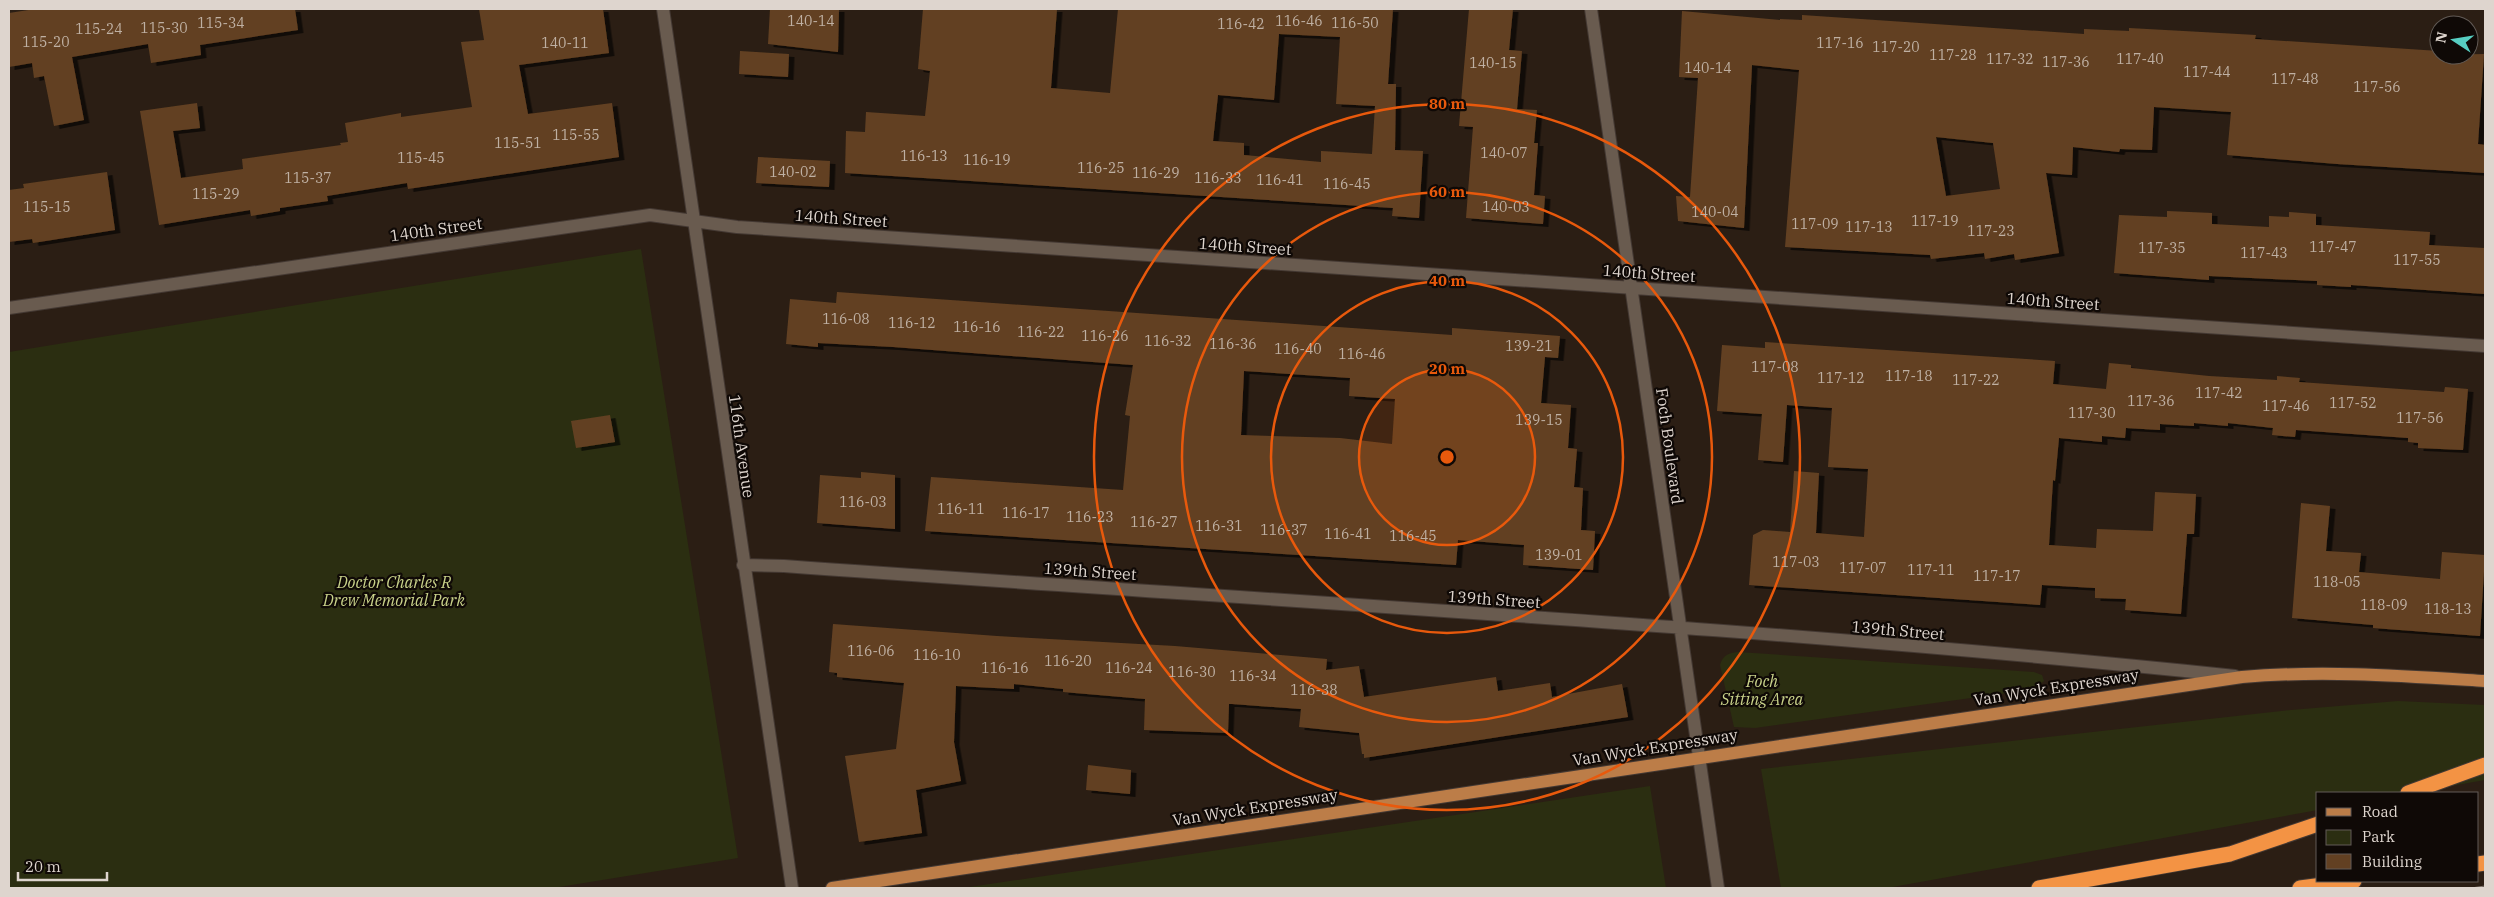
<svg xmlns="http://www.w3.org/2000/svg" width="2494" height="897" font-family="'IBM Plex Serif',serif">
	<defs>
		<filter id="shadow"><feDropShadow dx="5.5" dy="3" stdDeviation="0" flood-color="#0009"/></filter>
	</defs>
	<rect width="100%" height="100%" fill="#2b1e14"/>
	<path fill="#2b2e11" d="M641,249l97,609 -185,30h-544v-536z
		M1738,652l296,20 8,3 2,6 -9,8 -280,39 -21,-1 -14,-62c3,-10 8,-12 18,-13z
		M2398,701l87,4v75l-73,13h-94v17l-431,78h-106l-20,-119 530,-59z
		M1650,786l16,102h-703z"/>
	<path fill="#624022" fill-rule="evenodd" filter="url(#shadow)" d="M35,9h260l3,21 -98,15 1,10 -50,8 -3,-19 -76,13 12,63 -30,6 -10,-50 -10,2 -2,-15 -23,4v-54z
		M479,9h124l6,44 -90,12 9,49 84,-11 7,54 -211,32 -1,-6 -80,13 1,5 -48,7v3l-29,5 -1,-6 -91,15 -19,-114 57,-8 3,25 -27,3 8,47 62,-9 -1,-10 99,-14 -1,-2 8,-1 -3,-19 56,-10v4l71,-10 -11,-65 23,-2z
		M770,9h69l-1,43 -70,-8z
		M923,9h134l-6,79 59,5 8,-84h275l-5,75h8l-1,66 28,1 -4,67 -27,-2 1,-8 -548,-35 1,-42 19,1 1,-20 59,4 5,-45 -12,-2zM1279,34l61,3 -4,67 39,2 -3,48 -51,-3v11l-77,-7v-12l-31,-2 5,-46 56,5z
		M1469,9h44l-4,41 13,1 -5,58 20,1 -3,33h4l-4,52 11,1 -2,28 -77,-6 7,-91 -14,-1z
		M1682,11l98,9v-1l22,1v-5l282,19v-5l45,2v-3l127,7 -1,4 184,12v4l45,-1 -6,90 7,1v28l-148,-9 -110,-9 4,-43 -77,-5 -2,43 -32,-1 -1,3 -46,-5 -1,28 -26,-2 13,80 -44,7 -1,-6 -29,5 -1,-6 -53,6 -1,-4 -145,-8 14,-177 -47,-5 -8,163 -66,-7 -2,-25 14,1 8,-119 -19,-1zM1936,137l57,6 7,46 -54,7z
		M740,51l49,3 -1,23 -49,-3z
		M758,157l72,4 -1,26 -73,-4z
		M107,172l8,58 -82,13 -1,-4 -23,3v-52l15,-2 -1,-4z
		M2167,211l45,2v11l57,3v-11l20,1v-5l27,2v11l114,7 -1,13 56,3v46l-134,-9v2l-34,-2v-4l-108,-5v4l-95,-7 5,-58 48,2z
		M837,292l615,43v-7l108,8 -2,22 -13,-1 -4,46 30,2 -3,43 9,1 -3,38 9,1 -2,42 14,1 -2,39 -70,-5 1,-20 -66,-5 -2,25 -531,-34 6,-54 192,13 7,-74 -5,-1 8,-50 -240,-18 -75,-4v4l-32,-3 4,-45 46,4zM1244,371l106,7 -1,18 46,3 -3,45 -52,-6 -99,-3z
		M1765,342l290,19 -2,23 53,5 3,-26 22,2v3l78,8 68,4v-4l23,2 -1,4 145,10 1,-5 23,2 -5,61 -45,-2v-5l-10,-1v-4l-112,-8 -1,7 -23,-2 1,-7 -45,-5v3l-34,-3v3l-34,-2v6l-34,-2 -1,10 -23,-2v6l-43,-4 -4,43 -2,-1 -4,65 47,3 1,-19 56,2 2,-39 41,2 -2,40h-7l-6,80 -56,-4 1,-11 -31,-1v-10l-53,-3 -2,20 -291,-20 4,-50 10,-5 27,2 4,-61 25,2 -3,60 48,4 4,-68 -40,-2 4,-59 -45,-3 -4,57 -25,-2 4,-46 -45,-3 5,-66 43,3z
		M610,415l5,27 -39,6 -5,-27z
		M861,472l34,3v54l-78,-6 3,-48 41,3z
		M2301,503l29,3 -4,45 35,2 -2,19 81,7 2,-27 43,3 -5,81 -107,-8v-3l-81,-7z
		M833,624l164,12 178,10 152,13 -1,11 33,-4 5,31 132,-20 2,14 52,-8 2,14 70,-13 6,33 -264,41v-4h-2l-3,-21 -60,-6 2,-18 -69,-5h-3l-1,29 -84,-3 1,-31 -82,-7v-3l-49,-5v5l-58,-3 -2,56 7,39 -45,9 6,43 -63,9 -14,-86 51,-7 8,-66 -67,-6v-4l-8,-1z
		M1088,765l43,5 -1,24 -44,-4z"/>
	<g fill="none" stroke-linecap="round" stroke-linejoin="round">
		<defs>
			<path id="minor" d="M663,9l129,879
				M1591,9l127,879
				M9,308l641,-93 87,12 1748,119
				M743,565l41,1c484,35 968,60 1451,110"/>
			<path id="major" d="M832,888l1410,-211c82,-7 162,-1 243,4"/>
			<path id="highway" d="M2408,793l77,-28
				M2478,864l7,-1
				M2039,888l191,-34 88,-30
				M2300,888l54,-7"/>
		</defs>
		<use href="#minor" stroke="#443933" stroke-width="14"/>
		<use href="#major" stroke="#443933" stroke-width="14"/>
		<use href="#highway" stroke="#443933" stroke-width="17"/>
		<use href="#minor" stroke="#695b4f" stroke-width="12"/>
		<use href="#major" stroke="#bc7d48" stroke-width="12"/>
		<use href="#highway" stroke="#f39344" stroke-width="15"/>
		<path stroke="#867b72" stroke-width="1" d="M2471,888l14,-2"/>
	</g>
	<circle cx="1447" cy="457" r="88" fill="#e8590c" fill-opacity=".12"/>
	<g fill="none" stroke="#e8590c" stroke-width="2.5">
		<circle cx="1447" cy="457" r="88"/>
		<circle cx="1447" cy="457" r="176"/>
		<circle cx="1447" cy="457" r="265"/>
		<circle cx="1447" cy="457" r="353"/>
	</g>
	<g text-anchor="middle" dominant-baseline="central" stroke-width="4.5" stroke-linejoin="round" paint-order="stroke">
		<g font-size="14" fill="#bfb0a3">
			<text x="811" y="21">140-14</text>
			<text x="1299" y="21">116-46</text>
			<text x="221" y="23">115-34</text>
			<text x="1355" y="23">116-50</text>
			<text x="1241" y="24">116-42</text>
			<text x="164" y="28">115-30</text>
			<text x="99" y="29">115-24</text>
			<text x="46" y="42">115-20</text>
			<text x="565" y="43">140-11</text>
			<text x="1840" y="43">117-16</text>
			<text x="1896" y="47">117-20</text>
			<text x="1953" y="55">117-28</text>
			<text x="2010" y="59">117-32</text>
			<text x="2140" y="59">117-40</text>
			<text x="2066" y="62">117-36</text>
			<text x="1493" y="63">140-15</text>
			<text x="1708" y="68">140-14</text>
			<text x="2207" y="72">117-44</text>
			<text x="2295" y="79">117-48</text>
			<text x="2377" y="87">117-56</text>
			<text x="576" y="135">115-55</text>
			<text x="518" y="143">115-51</text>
			<text x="1504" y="153">140-07</text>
			<text x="924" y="156">116-13</text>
			<text x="421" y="158">115-45</text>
			<text x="987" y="160">116-19</text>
			<text x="1101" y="168">116-25</text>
			<text x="793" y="172">140-02</text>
			<text x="1156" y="173">116-29</text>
			<text x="308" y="178">115-37</text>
			<text x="1218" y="178">116-33</text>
			<text x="1280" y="180">116-41</text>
			<text x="1347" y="184">116-45</text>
			<text x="216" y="194">115-29</text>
			<text x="47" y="207">115-15</text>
			<text x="1506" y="207">140-03</text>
			<text x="1715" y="212">140-04</text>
			<text x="1935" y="221">117-19</text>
			<text x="1815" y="224">117-09</text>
			<text x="1869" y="227">117-13</text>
			<text x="1991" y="231">117-23</text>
			<text x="2333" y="247">117-47</text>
			<text x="2162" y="248">117-35</text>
			<text x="2264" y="253">117-43</text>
			<text x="2417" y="260">117-55</text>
			<text x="846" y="319">116-08</text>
			<text x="912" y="323">116-12</text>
			<text x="977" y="327">116-16</text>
			<text x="1041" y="332">116-22</text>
			<text x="1105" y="336">116-26</text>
			<text x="1168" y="341">116-32</text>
			<text x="1233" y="344">116-36</text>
			<text x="1529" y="346">139-21</text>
			<text x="1298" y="349">116-40</text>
			<text x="1362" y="354">116-46</text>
			<text x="1775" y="367">117-08</text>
			<text x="1909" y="376">117-18</text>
			<text x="1841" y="378">117-12</text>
			<text x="1976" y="380">117-22</text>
			<text x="2219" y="393">117-42</text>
			<text x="2151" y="401">117-36</text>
			<text x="2353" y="403">117-52</text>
			<text x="2286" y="406">117-46</text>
			<text x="2092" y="413">117-30</text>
			<text x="2420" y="418">117-56</text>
			<text x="1539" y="420">139-15</text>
			<text x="863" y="502">116-03</text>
			<text x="961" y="509">116-11</text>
			<text x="1026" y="513">116-17</text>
			<text x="1090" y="517">116-23</text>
			<text x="1154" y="522">116-27</text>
			<text x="1219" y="526">116-31</text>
			<text x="1284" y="530">116-37</text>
			<text x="1348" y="534">116-41</text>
			<text x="1413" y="536">116-45</text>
			<text x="1559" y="555">139-01</text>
			<text x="1796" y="562">117-03</text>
			<text x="1863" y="568">117-07</text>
			<text x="1931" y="570">117-11</text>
			<text x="1997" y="576">117-17</text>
			<text x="2337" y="582">118-05</text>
			<text x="2384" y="605">118-09</text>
			<text x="2448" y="609">118-13</text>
			<text x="871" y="651">116-06</text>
			<text x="937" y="655">116-10</text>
			<text x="1068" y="661">116-20</text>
			<text x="1005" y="668">116-16</text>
			<text x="1129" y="668">116-24</text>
			<text x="1192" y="672">116-30</text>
			<text x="1253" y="676">116-34</text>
			<text x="1314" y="690">116-38</text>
		</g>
		<g font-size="16" fill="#ded5ce" stroke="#0f0906">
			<text transform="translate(841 218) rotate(4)">140th Street</text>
			<text transform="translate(436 229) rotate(-8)">140th Street</text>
			<text transform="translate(1245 246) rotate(4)">140th Street</text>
			<text transform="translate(1649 273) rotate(4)">140th Street</text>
			<text transform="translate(2053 301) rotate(4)">140th Street</text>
			<text transform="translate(742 446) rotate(82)">116th Avenue</text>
			<text transform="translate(1670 446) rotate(82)">Foch Boulevard</text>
			<text transform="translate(1090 571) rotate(4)">139th Street</text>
			<text transform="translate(1494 599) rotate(4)">139th Street</text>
			<text transform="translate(1898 630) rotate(5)">139th Street</text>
			<text transform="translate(2056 687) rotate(-9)">Van Wyck Expressway</text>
			<text transform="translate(1655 747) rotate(-9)">Van Wyck Expressway</text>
			<text transform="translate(1255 807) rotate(-9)">Van Wyck Expressway</text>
		</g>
		<g font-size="16" font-style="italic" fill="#c9d28a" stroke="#0f0906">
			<text x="394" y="582">Doctor Charles R<tspan x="394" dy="18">Drew Memorial Park</tspan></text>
			<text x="1762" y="681">Foch<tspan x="1762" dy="18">Sitting Area</tspan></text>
		</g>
	</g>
	<circle cx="1447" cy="457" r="8" fill="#e8590c" stroke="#0f0906" stroke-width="2.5"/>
	<g font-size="15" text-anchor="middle" font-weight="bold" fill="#e8590c" stroke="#0f0906" stroke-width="4.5" stroke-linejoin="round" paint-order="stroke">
		<text x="1447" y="109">80 m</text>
		<text x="1447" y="197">60 m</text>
		<text x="1447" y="286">40 m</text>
		<text x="1447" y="374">20 m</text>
	</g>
	<rect width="2494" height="897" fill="none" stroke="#ded5ce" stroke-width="20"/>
	<rect x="2316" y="792" width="162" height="90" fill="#0f0906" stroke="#625b56"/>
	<rect x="2326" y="808" width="25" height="8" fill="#bc7d48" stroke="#625b56"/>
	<text x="2362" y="817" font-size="15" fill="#ded5ce">Road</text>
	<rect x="2326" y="830" width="25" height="15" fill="#2b2e11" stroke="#625b56"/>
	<text x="2362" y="842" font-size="15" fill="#ded5ce">Park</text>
	<rect x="2326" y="854" width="25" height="15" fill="#624022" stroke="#625b56"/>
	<text x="2362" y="867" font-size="15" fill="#ded5ce">Building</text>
	<g transform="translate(2454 40) rotate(282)"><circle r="24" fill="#0f0906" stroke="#625b56"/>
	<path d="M0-4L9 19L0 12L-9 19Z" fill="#57cec2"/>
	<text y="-8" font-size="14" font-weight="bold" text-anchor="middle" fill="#ded5ce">N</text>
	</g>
	<path d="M18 872v8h89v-8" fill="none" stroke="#ded5ce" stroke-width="2.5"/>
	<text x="25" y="872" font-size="15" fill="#ded5ce" stroke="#0f0906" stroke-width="4" paint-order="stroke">20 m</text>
</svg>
